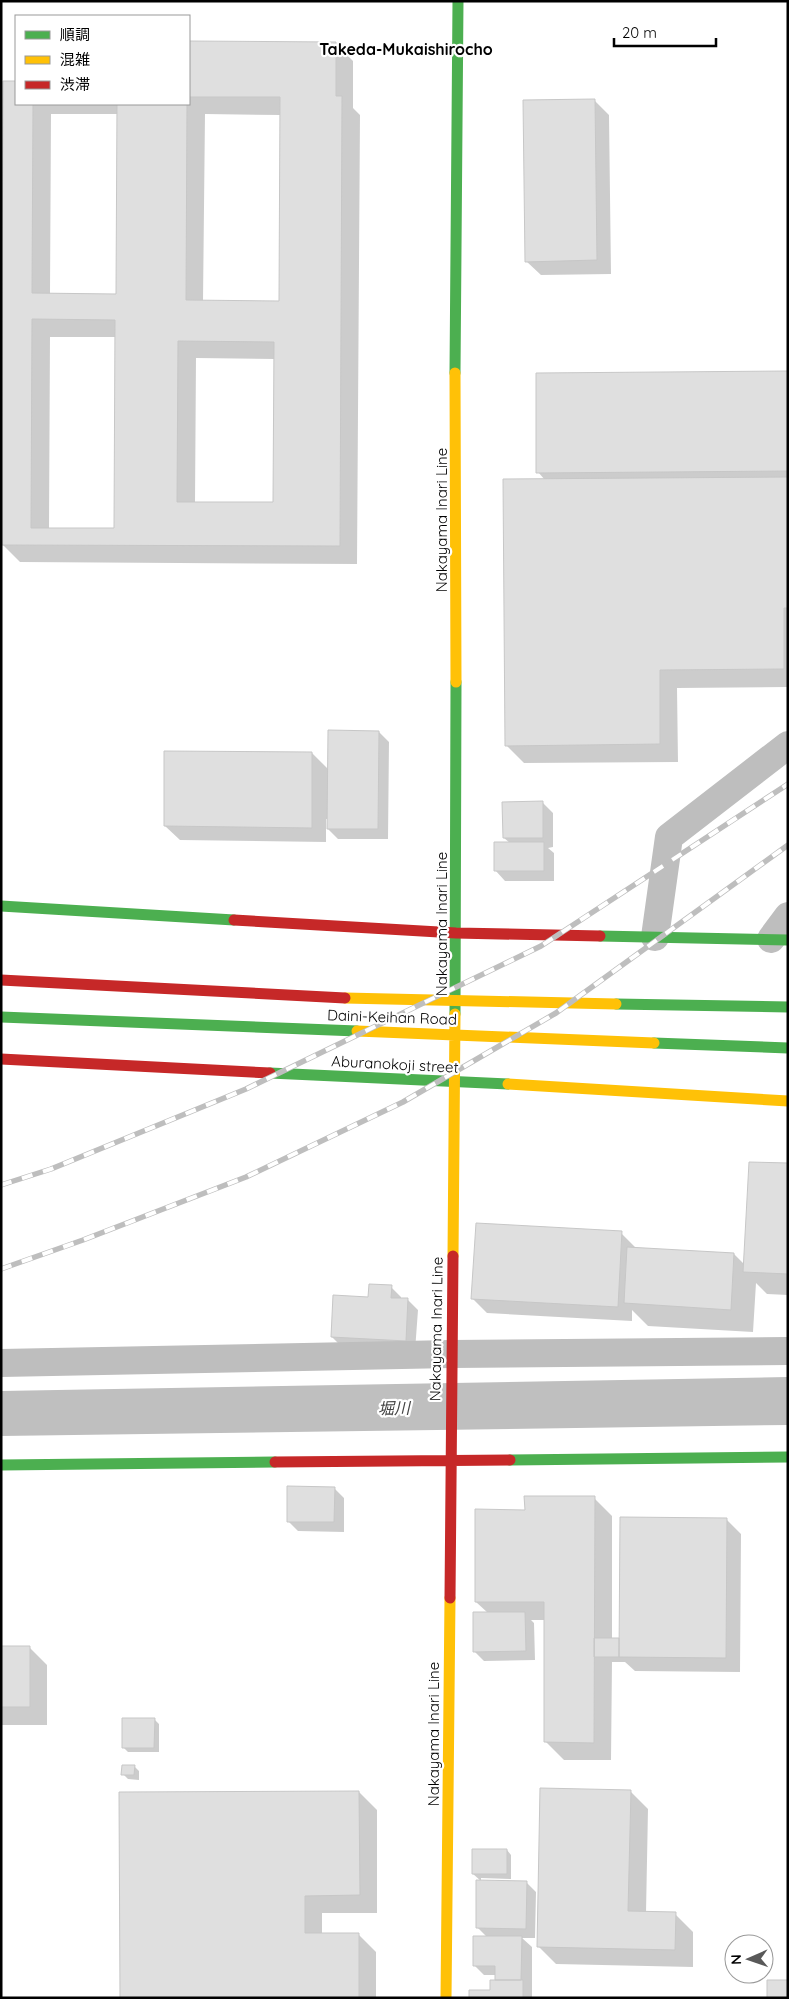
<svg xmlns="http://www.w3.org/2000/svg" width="789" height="1999" font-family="Quicksand,'Noto Sans JP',sans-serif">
	<rect width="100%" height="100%" fill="#fff"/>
	<path fill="#bfbfbf" d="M788,1377v48l-787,11v-45z"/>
	<path fill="#0003" fill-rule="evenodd" d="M189,42l146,1 18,18v47l7,7 -3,449 -337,-2 -18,-18 2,-461h12v21h173zM51,114h67l-1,181h-67zM205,114l76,1 -1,187h-77zM50,337h66l-1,192h-66zM196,358l79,1 -1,145 -79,-1z
		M594,100l15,15 2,159 -70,1 -15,-14z
		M788,372v315l-111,1 1,74 -154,1 -18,-18 39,-265 -7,-8z
		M379,732l10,10 -1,97h-50l-10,-10v-10h-2v23l-146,-2 -15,-14 147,-73 17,17z
		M543,803l10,10v34l-5,1 6,5v28h-49l-10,-11 15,-27 -6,-5z
		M788,1165v130l-21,-1 -11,-11 -3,49 -105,-6 -16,-16v11l-145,-8 -15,-15 149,-65 15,15 98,6 11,11z
		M391,1287l10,10v2l7,1 10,10 -3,41 -73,-4 -10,-10 38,-38z
		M334,1488l10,10v34l-46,-1 -10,-10z
		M594,1498l18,18v123h7l1,2 106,-122 15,15 -1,138 -105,-1 -10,-9h-13l-1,98h-47l-18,-18v-122h-15l3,3 1,37 -51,1 -10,-10 14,-38 -12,-11 50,-91z
		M1,1647h28l18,18v60h-46z
		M154,1719l5,5v28h-31l-5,-5z
		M134,1766l5,5v9l-11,-1 -5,-5z
		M630,1791l18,18 -2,104 29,1 18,18v35l-137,-3 -18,-18z
		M359,1792l18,18v103h-55v21h36l18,18v46h-255z
		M507,1850l4,5v24l-30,-1v3l-8,-7z
		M526,1882l10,10 -1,46h-13l10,9v51h-61l20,-6 5,-11v-6h-12l-10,-10 13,-28 -10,-10z"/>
	<path fill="#dfdfdf" stroke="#c7c7c7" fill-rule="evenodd" d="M189,41l147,1v54h6l-2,450 -339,-1 2,-464h13v23h17l-1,189 84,1 1,-190h70l-1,196 93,1 1,-204h-91zM32,319l83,1 -1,208h-83zM178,341l96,1 -1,160h-96z
		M595,99l2,161 -72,2 -2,-162z
		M788,371v100l-252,2v-100z
		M788,477v131h-4v61l-124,1v74l-155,2 -2,-267z
		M328,730l51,1 -1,98h-51z
		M164,751l148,1v76l-148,-2z
		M543,801v37h-40l-1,-36z
		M494,842h50v29h-50z
		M749,1162l39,1v111l-45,-2z
		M476,1223l146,8 -4,76 -147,-8z
		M627,1247l107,6 -3,57 -107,-7z
		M369,1284l23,1 -1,13h17l-2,43 -75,-4 2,-42 35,2z
		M287,1486l48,1 -1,35h-47z
		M524,1496h71l-1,247 -50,-1v-140h-69v-93l50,1z
		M620,1517l107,1 -1,140 -107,-1z
		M473,1612h52l1,39 -53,1z
		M594,1638h25v19h-25z
		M1,1646h29v61h-29z
		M122,1718h33l-1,30h-32z
		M122,1765h13l-1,10h-13z
		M540,1788l91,2 -3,121 48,1 -1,38 -138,-3z
		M359,1791l1,104 -55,1v37h54v65h-239l-1,-206z
		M472,1849h35v25h-35z
		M476,1880l51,1 -1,48 -50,-1z
		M473,1936h49l-1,44h-26v-14h-22z
		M490,1980h33v18h-54v-8h21z
		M767,1980h21v18h-21z"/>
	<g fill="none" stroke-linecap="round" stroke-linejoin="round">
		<path stroke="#bebebe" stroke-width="28" d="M655,937l14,-100 119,-92
			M771,939l17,-23
			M1,1363l450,-9 337,-3"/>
		<path stroke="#4caf50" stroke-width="11" d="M455,373l3,-372
			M1,906l233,14
			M600,936l188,4
			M616,1004l172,3
			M455,1014l1,-332
			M1,1017l356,14
			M654,1043l134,5
			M270,1073l238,11
			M510,1460l278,-3
			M1,1465l274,-3"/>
		<path stroke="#ffc107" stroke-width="11" d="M455,373l1,309
			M345,998l271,6
			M357,1031l297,12
			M508,1084l280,17
			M453,1256l2,-242
			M446,1998l4,-400"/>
		<path stroke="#c62828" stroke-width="11" d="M234,920l222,13 144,3
			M1,980l344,18
			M1,1059l269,14
			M275,1462l235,-2
			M450,1598l3,-342"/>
		<defs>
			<path id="rail" d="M1,1185l50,-16 195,-80 295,-143 247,-162
				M1,1269l82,-29 163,-63 157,-75 153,-89 232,-168"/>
		</defs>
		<use href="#rail" stroke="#bebebe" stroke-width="5.5"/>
		<use href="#rail" stroke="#fff" stroke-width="4" stroke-dasharray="11" stroke-linecap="butt"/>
	</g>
	<g text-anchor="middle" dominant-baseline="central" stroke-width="4.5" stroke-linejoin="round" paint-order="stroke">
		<g font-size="15" fill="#000" stroke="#fff">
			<text transform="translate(441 520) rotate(-90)">Nakayama Inari Line</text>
			<text transform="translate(441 924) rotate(-90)">Nakayama Inari Line</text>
			<text transform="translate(392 1017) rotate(2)">Daini-Keihan Road</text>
			<text transform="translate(395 1064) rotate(3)">Aburanokoji street</text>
			<text transform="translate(436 1329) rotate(-89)">Nakayama Inari Line</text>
			<text transform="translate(433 1734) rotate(-90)">Nakayama Inari Line</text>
		</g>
		<g font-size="16" font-weight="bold" fill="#000" stroke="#fff">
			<text x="406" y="49">Takeda-Mukaishirocho</text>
		</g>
		<g font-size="16" font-style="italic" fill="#444" stroke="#fff">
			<text transform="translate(394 1408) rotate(-1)">堀川</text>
		</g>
	</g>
	<rect width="789" height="1999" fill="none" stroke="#000000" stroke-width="5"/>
	<rect x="15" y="15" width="175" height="90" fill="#ffffff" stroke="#999999"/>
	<rect x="25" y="31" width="25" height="8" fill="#4caf50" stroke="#999999"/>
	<text x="60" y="40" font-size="15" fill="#000000">順調</text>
	<rect x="25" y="56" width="25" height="8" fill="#ffc107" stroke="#999999"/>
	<text x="60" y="65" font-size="15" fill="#000000">混雑</text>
	<rect x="25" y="81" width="25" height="8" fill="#c62828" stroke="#999999"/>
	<text x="60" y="90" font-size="15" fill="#000000">渋滞</text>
	<g transform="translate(749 1959) rotate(268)"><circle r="24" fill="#ffffff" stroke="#999999"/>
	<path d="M0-4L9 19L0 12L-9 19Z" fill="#595959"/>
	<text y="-8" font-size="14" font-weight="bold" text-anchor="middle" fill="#000000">N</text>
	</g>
	<path d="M614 38v8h102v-8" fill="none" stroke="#000000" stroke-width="2.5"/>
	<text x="622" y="38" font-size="15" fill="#000000" stroke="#ffffff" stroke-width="4" paint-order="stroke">20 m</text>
</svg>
